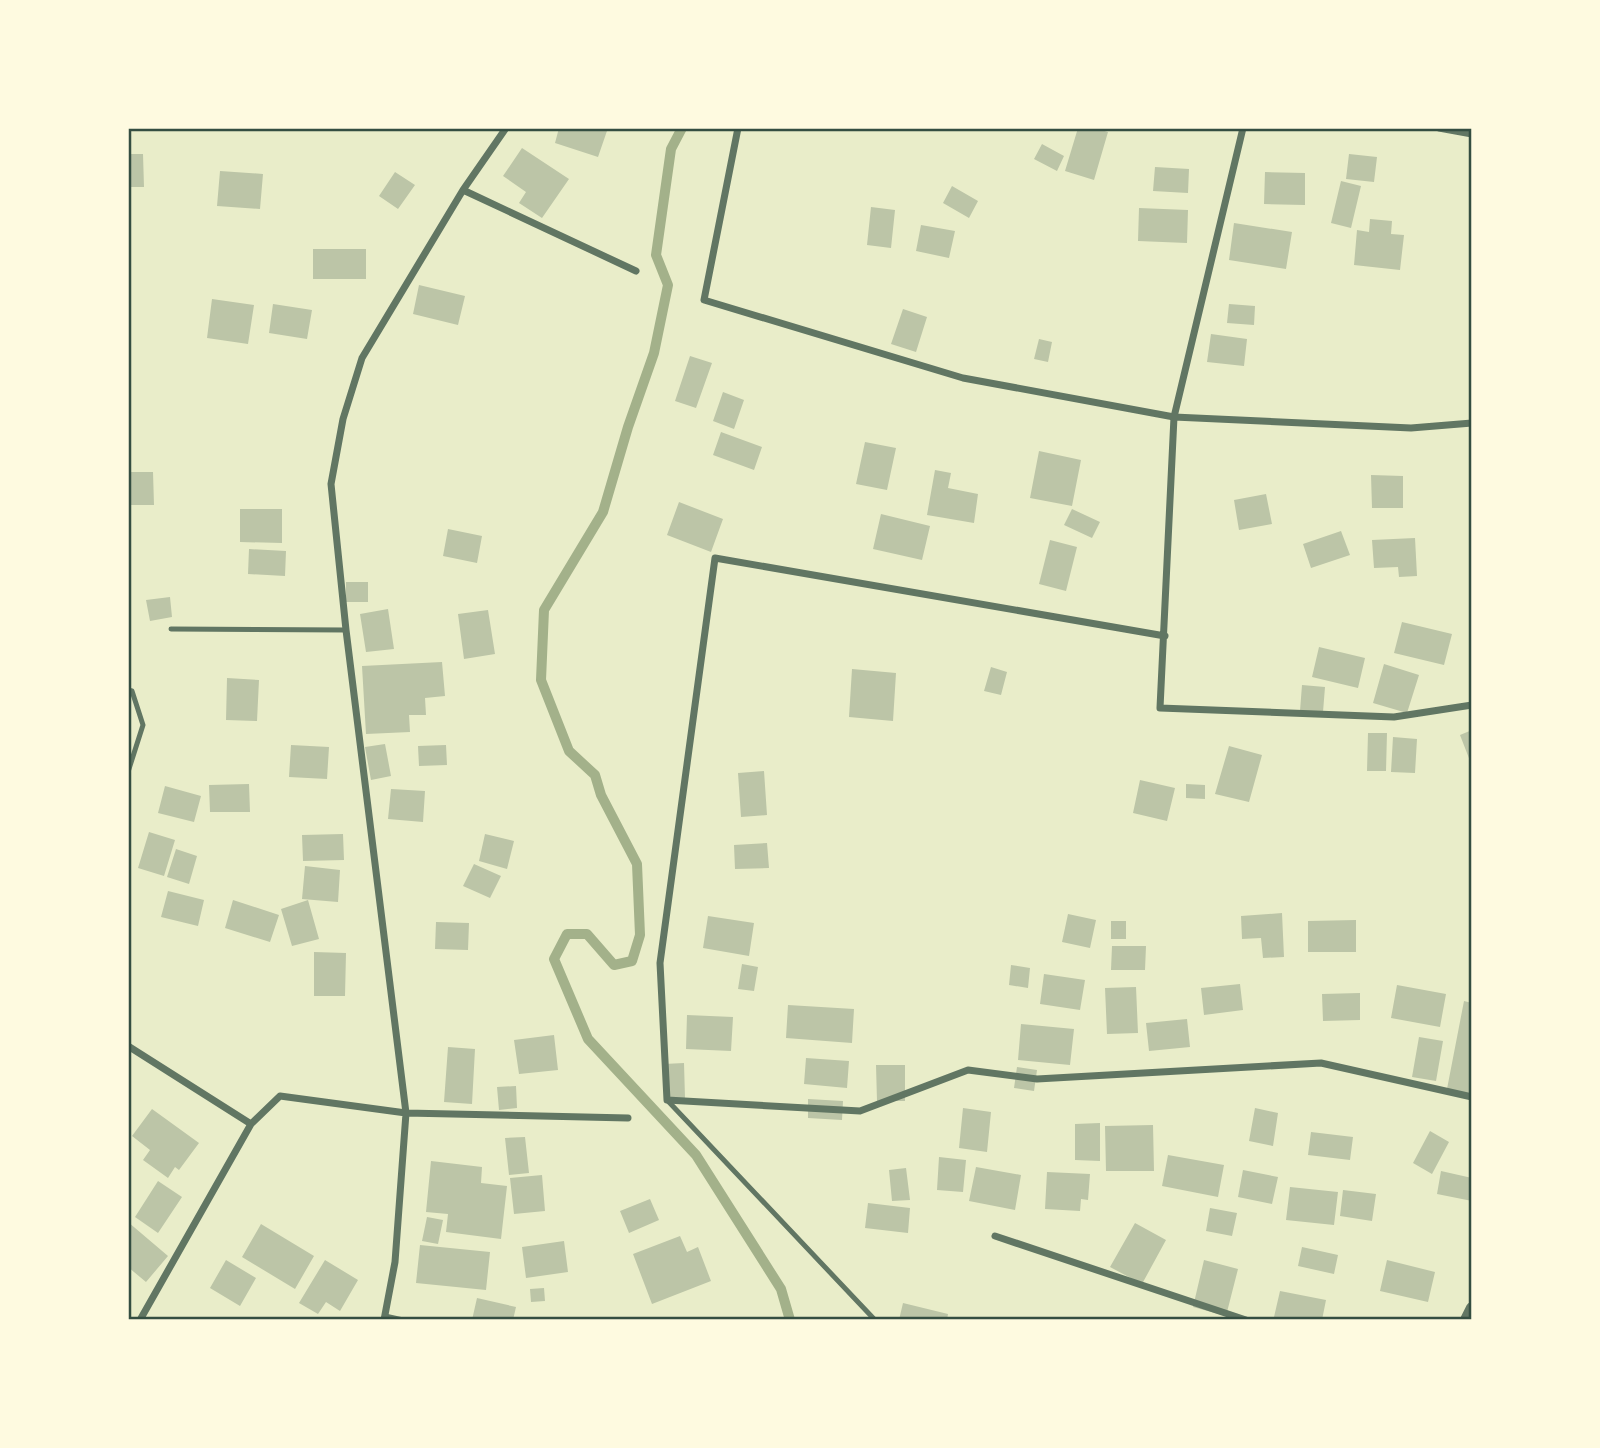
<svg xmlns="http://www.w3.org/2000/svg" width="1600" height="1448" font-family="Karla,sans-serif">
	<rect width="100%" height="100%" fill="#e9edc9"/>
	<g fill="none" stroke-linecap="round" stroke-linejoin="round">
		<path stroke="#a3b18a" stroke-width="10" d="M682,128l-11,21 -15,106 12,30 -14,68 -26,74 -25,85 -59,98 -3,70 28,71 26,24 6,20 36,69 3,71 -8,26 -18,4 -27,-31h-20l-13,25 34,80 108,116 85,134 9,31"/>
	</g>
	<path fill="#bcc5a7" d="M559,128h49l-10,29 -43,-14z
		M1078,128h17l13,4 -14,48 -29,-9z
		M1042,144l22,12 -7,15 -23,-12z
		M522,148l47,31 -27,39 -23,-15 7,-11 -23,-16z
		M128,154h15l1,33h-16z
		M1349,154l28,3 -3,25 -28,-3z
		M1155,167l34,2 -1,24 -35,-2z
		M220,171l43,3 -3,35 -43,-3z
		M395,172l20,13 -17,24 -19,-13z
		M1265,172l40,1v32l-41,-1z
		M1341,181l20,5 -10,42 -20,-5z
		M952,186l26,15 -9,17 -26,-15z
		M871,207l24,3 -4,38 -24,-3z
		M1139,208l49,2 -1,33 -49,-2z
		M1370,219l22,2 -1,13 13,1 -4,35 -46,-5 3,-35 12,2z
		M1234,223l58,9 -6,37 -57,-9z
		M921,225l34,6 -6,27 -33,-7z
		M313,249h53v30h-53z
		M419,285l46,11 -7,29 -45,-11z
		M212,299l42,6 -6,39 -41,-6z
		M273,304l39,6 -5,29 -38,-6z
		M1229,304l26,2 -1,19 -27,-2z
		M903,309l24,8 -11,35 -25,-8z
		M1211,334l36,5 -3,27 -37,-4z
		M1039,339l13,3 -4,20 -14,-3z
		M690,356l22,7 -16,45 -21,-7z
		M723,392l21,8 -10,29 -21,-8z
		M721,432l41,15 -8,23 -41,-15z
		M865,442l31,6 -9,42 -31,-6z
		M1039,451l42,9 -9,46 -42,-8z
		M935,470l16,3 -3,15 30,6 -4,29 -47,-8z
		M128,472h25l1,33h-26z
		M1371,475l32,1v32h-31z
		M1266,494l6,30 -33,6 -5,-30z
		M679,502l44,17 -12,33 -44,-17z
		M240,509h42v34l-42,-1z
		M1072,509l28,13 -8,16 -28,-13z
		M881,514l49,12 -8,34 -49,-11z
		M448,529l34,7 -5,27 -34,-7z
		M1341,531l9,24 -39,13 -8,-24z
		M1415,538l2,38 -18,1 -1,-10 -24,1 -2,-28z
		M1050,540l27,7 -11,44 -27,-7z
		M249,549l37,2 -1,25 -37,-2z
		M346,582h22v20h-22z
		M170,597l2,20 -22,4 -4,-21z
		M388,609l6,40 -28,3 -6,-38z
		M488,610l7,44 -31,5 -6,-45z
		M1402,622l50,12 -8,31 -50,-12z
		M1319,647l46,11 -7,30 -46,-11z
		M442,662l3,34 -20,2 1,17h-17l1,17 -44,2 -4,-68z
		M1384,664l35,11 -12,38 -34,-10z
		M991,667l16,5 -6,23 -17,-4z
		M852,669l44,4 -3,48 -44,-4z
		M227,678l32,2 -2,41 -31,-1z
		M1302,685l23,2 -2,25 -23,-1z
		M1472,730v36l-12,-31z
		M1368,733h19l-1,38h-19z
		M1393,737l24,2 -2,34 -24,-1z
		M385,744l6,32 -20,4 -6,-33z
		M291,745l38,2 -2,32 -38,-2z
		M446,745l1,20 -28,1 -1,-20z
		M1229,746l33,9 -13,47 -34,-8z
		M764,771l3,44 -26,2 -3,-44z
		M1140,780l35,8 -8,33 -34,-8z
		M249,784l1,28h-40l-1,-27z
		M1186,784l19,1v14l-19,-1z
		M165,786l36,10 -7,26 -36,-9z
		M391,789l34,2 -2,31 -35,-3z
		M149,832l26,8 -11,36 -26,-8z
		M343,834l1,26 -41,1 -1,-26z
		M485,834l29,7 -7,28 -28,-8z
		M767,843l2,25 -34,1 -1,-24z
		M176,849l21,7 -8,28 -22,-7z
		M474,864l27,12 -11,22 -27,-12z
		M305,866l35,4 -2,32 -36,-3z
		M168,891l36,9 -6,26 -37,-9z
		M233,900l46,15 -9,27 -45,-14z
		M308,900l11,39 -27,7 -11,-37z
		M1282,913l2,44 -21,1 -2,-20 -19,1 -1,-23z
		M1068,914l28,6 -6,28 -28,-6z
		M708,916l46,7 -5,33 -46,-8z
		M1356,920v32h-48v-31z
		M1111,921h15v18h-15z
		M436,922l33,1 -1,27 -33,-1z
		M1112,946h34l-1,24h-34z
		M314,952l32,1 -1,43h-31z
		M742,964l16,3 -4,24 -16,-2z
		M1011,965l19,3 -2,20 -19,-3z
		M1044,974l41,6 -5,30 -40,-6z
		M1240,984l3,26 -39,5 -3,-27z
		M1397,985l49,9 -6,33 -49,-9z
		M1136,987l2,46 -31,1 -2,-46z
		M1360,993v27l-37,1 -1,-27z
		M1464,1001l8,2v91l-25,-5z
		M788,1005l66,4 -2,34 -66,-5z
		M687,1015l46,2 -2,34 -45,-2z
		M1187,1019l3,28 -41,4 -3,-28z
		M1021,1024l53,5 -4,36 -52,-5z
		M554,1035l4,35 -39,4 -5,-34z
		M1419,1037l24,4 -7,40 -24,-4z
		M448,1047l27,2 -3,55 -28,-2z
		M806,1058l43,3 -2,27 -43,-4z
		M684,1063l1,35 -19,1 -2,-35z
		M876,1065h29v36h-28z
		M1017,1067l20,3 -3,21 -20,-3z
		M516,1086l1,22 -18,2 -2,-23z
		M808,1099l35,2 -1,19 -34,-2z
		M963,1108l28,4 -4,40 -28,-4z
		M1255,1108l23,5 -5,33 -24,-5z
		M152,1109l47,34 -20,27 -4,-3 -7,11 -25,-18 7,-10 -18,-14z
		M1100,1123v38l-25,-1v-36z
		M1153,1125l1,46h-48l-1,-45z
		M1430,1131l19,11 -17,32 -19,-11z
		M1311,1132l42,5 -3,23 -42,-5z
		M525,1137l4,36 -20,2 -4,-37z
		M1168,1155l56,10 -6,32 -56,-11z
		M939,1157l27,3 -3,32 -26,-2z
		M431,1161l51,6 -1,16 26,3 -6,53 -55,-7 2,-18 -22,-2z
		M976,1167l45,8 -6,35 -46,-9z
		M906,1168l4,32 -18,1 -3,-31z
		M1243,1170l35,7 -6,27 -34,-7z
		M1441,1171l31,7v23l-35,-7z
		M1047,1172l43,2 -2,26 -7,-1 -1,12 -35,-2z
		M542,1175l3,36 -31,3 -4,-36z
		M158,1181l24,16 -24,36 -23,-16z
		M1290,1187l48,5 -4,33 -48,-5z
		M1343,1190l33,4 -4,27 -32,-5z
		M650,1199l9,21 -30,13 -9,-22z
		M868,1203l42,5 -2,25 -43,-5z
		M1210,1208l27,5 -5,23 -26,-5z
		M427,1217l16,3 -5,24 -16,-3z
		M128,1222l40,34 -22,26 -18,-15z
		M1135,1223l31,17 -24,44 -32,-17z
		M261,1224l53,32 -19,33 -53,-32z
		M680,1236l7,16 11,-5 13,34 -59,23 -19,-50z
		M564,1241l4,31 -42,6 -4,-31z
		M420,1245l70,7 -4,38 -70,-7z
		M1302,1247l36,8 -4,19 -36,-8z
		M226,1260l30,18 -16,28 -30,-18z
		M325,1260l33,20 -18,31 -14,-9 -8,12 -19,-11z
		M1204,1260l34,9 -12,47 -33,-9z
		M1387,1260l48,12 -7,30 -48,-11z
		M544,1288l1,13 -14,1 -1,-13z
		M1280,1291l46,9 -4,20h-35l-13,-3z
		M477,1298l39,9 -3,13h-41z
		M903,1303l45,11 -1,6h-48z"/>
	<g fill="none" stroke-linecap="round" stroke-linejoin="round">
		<path stroke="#617663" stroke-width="5" d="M171,629l175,1
			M128,690l4,1 11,34 -15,47
			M667,1100l208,220
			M385,1316l18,4"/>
		<path stroke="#617663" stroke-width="7" d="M738,128l-34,172 259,78 211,39 237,11 61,-5
			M1243,128l-69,289 -14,291 234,9 78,-12
			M1439,128l33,6
			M463,190l173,81
			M1165,636l-450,-78 -55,405 7,137 193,11 108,-41 69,9 284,-16 151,34
			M128,1046l123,78
			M995,1236l251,84
			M140,1320l111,-196 29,-28 126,17 222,5
			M384,1320l11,-58 11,-149 -60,-483 -15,-146 12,-65 19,-61 101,-168 43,-62"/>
		<path stroke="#617663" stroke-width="12" d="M1466,1320l6,-12"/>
	</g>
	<rect width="1600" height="1448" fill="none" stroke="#fefae0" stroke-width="259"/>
	<rect x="130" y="130" width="1340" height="1188" fill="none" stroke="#344e41" stroke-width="2.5"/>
</svg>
